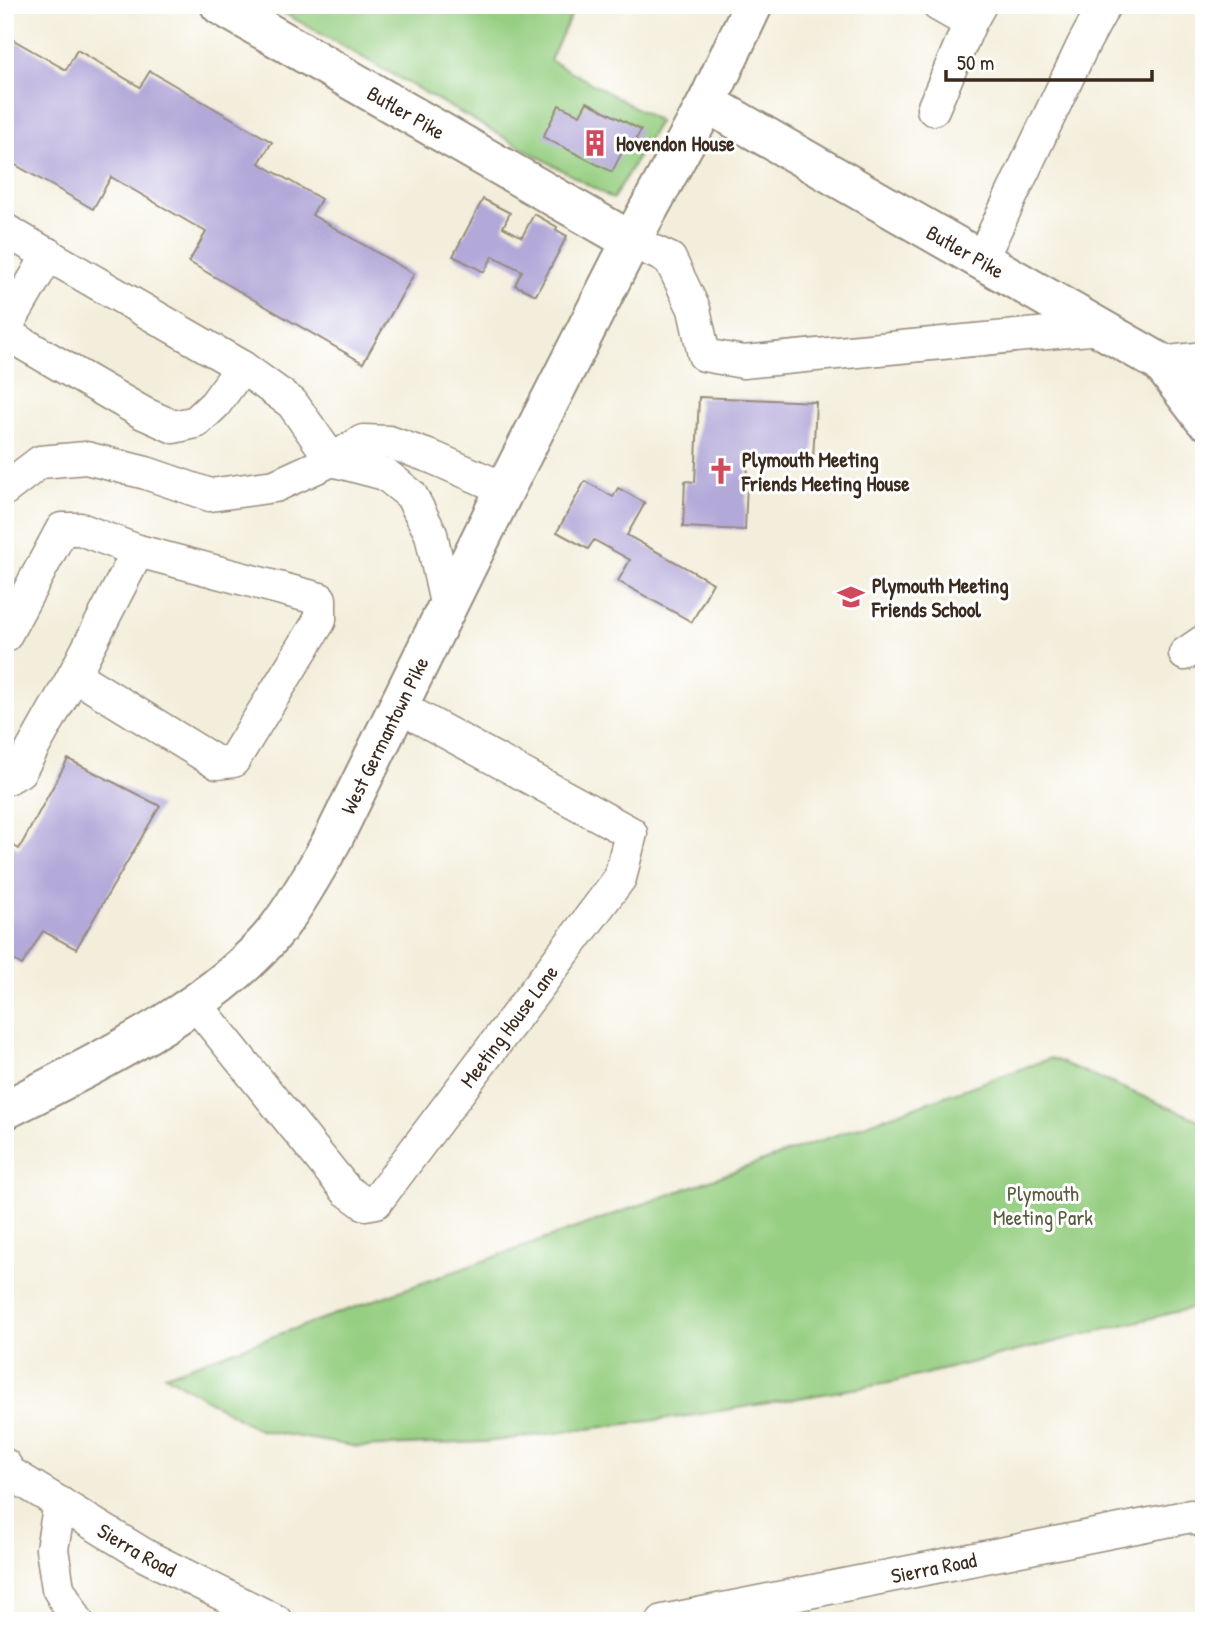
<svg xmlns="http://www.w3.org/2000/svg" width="1209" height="1626" font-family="'Patrick Hand',sans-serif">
	<rect width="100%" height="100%" fill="#fff"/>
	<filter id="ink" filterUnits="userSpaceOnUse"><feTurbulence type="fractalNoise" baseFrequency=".0143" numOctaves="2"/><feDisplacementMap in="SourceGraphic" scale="14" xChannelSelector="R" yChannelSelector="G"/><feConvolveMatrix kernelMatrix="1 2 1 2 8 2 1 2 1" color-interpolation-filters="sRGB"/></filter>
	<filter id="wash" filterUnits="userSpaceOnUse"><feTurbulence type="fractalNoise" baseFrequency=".00686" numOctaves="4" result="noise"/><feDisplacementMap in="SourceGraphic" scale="28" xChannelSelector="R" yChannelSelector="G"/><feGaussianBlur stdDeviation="1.57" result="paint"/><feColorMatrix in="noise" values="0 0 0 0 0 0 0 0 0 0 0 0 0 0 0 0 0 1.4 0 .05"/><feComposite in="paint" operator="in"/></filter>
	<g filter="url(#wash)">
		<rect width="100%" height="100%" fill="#f3eedb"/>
		<path fill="#96cf82" stroke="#687c50" stroke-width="2" d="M270,5h306l-26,55 109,61 -46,78z
			M1051,1058l153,64v183l-315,78 -193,32 -211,27 -127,5 -99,-17 -94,-55z"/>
		<g id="blocks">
			<path fill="#b3a9d9" d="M5,35l61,35 11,-20 63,37 10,-16 122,71 -13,21 62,36 -9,16 102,59 -51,89 -174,-101 17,-30 -95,-55 -18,32 -88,-50z
				M587,102l54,28 -12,23 -6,-3 -11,22 -69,-35 16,-32 21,10z
				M483,199l27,14 -7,14 19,10 12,-23 23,13 -1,3 11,6 -31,59 -21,-10 7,-14 -29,-15 -9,16 -31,-16z
				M699,397l117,5 -3,58 -65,-2 -3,72 -62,-3 2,-46 10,1z
				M585,481l28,16 5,-9 27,15 -18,32 86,48 -21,39 -74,-41 12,-21 -36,-20 -6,9 -31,-17z
				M68,759l92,47 -84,143 -33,-18 -21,34 -17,-10v-114l14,8z"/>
		</g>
	</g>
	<g filter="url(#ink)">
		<use href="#blocks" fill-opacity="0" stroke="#978c7c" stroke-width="2"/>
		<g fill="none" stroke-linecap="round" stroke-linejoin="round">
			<defs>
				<g id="minor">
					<path d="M938,5l32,18 10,-18"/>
					<path d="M933,109l37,-86"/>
					<path d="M5,230l237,137 50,36 40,57 53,14 26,21 20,39 16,74"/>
					<path d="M631,241l39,18 24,50 10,46 39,7 357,-34"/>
					<path d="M981,260l102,-215 21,-39"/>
					<path d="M5,329l44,-75"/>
					<path d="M5,333l138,80 31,14 22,-5 19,-18 27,-37"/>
					<path d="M1161,363l43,-5"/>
					<path d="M5,489l35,-27 46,-4 60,15 64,22 65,-9 57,-26 31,-19 26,1 45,16 71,31"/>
					<path d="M5,636l57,-107h18l58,22 182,48v21l-87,141 -16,2 -143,-88 -54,96 -12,7 -3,-1"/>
					<path d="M1185,654l19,-13"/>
					<path d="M74,675l64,-124"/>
					<path id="s1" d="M194,1002l152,188 19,14 11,-2 244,-324 11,-45 -233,-127"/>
					<path id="s2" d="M5,1465l5,8 136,83 130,65"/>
					<path d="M60,1503l-8,46 6,39 19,33"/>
					<path id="s3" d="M663,1621l528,-105 13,6"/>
				</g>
				<g id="major">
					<path id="s4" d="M220,5l411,236"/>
					<path id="s5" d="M707,103l454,260 43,56"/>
					<path id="s6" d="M5,1110c86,-44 214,-105 273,-182 21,-28 39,-60 56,-91l171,-348 126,-248 76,-138 46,-98"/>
				</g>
			</defs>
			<use href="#minor" stroke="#978c7c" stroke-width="35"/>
			<use href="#major" stroke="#978c7c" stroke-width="42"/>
			<use href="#minor" stroke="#fff" stroke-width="32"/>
			<use href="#major" stroke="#fff" stroke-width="38"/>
		</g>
	</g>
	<defs>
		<symbol id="building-bare" viewBox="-9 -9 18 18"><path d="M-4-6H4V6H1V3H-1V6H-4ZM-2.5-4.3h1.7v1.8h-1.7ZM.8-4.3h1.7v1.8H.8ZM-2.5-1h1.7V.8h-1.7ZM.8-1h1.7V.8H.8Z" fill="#d1495b" stroke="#fff" stroke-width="2.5" paint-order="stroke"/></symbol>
		<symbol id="church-bare" viewBox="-9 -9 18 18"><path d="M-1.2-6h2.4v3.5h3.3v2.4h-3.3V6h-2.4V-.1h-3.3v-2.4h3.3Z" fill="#d1495b" stroke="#fff" stroke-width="2.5" paint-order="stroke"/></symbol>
		<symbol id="school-bare" viewBox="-9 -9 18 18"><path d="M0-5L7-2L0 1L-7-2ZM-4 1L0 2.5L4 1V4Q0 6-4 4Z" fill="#d1495b" stroke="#fff" stroke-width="2.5" paint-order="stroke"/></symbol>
	</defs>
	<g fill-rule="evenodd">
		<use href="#building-bare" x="576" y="124" width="38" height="38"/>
		<use href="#church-bare" x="702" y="452" width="38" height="38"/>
		<use href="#school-bare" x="832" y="578" width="38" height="38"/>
	</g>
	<g text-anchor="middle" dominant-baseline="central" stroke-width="6" stroke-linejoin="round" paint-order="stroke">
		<g font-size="21" fill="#3b2a1e" stroke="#fff">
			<text stroke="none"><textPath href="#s4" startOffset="215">Butler Pike</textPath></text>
			<text stroke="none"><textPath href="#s5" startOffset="298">Butler Pike</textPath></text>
			<text stroke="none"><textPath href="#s6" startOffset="551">West Germantown Pike</textPath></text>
			<text stroke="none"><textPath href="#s1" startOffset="497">Meeting House Lane</textPath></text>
			<text stroke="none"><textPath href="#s2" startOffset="158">Sierra Road</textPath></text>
			<text stroke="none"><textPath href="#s3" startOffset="276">Sierra Road</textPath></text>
		</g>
		<g font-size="21" font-weight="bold" fill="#3b2a1e" stroke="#fff" text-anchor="start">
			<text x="616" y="143">Hovendon House</text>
			<text x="742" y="459">Plymouth Meeting<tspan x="742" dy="24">Friends Meeting House</tspan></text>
			<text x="872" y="585">Plymouth Meeting<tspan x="872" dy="24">Friends School</tspan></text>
		</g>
		<g font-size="21" fill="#565c3c" stroke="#fff">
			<text x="1043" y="1193">Plymouth<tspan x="1043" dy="24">Meeting Park</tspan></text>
		</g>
	</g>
	<rect width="1209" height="1626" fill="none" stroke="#fff" stroke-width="28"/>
	<path d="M946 70v10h206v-10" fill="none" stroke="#3b2a1e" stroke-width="3.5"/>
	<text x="957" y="70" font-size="21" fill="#3b2a1e" stroke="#ffffff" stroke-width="5" paint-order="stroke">50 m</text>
</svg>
